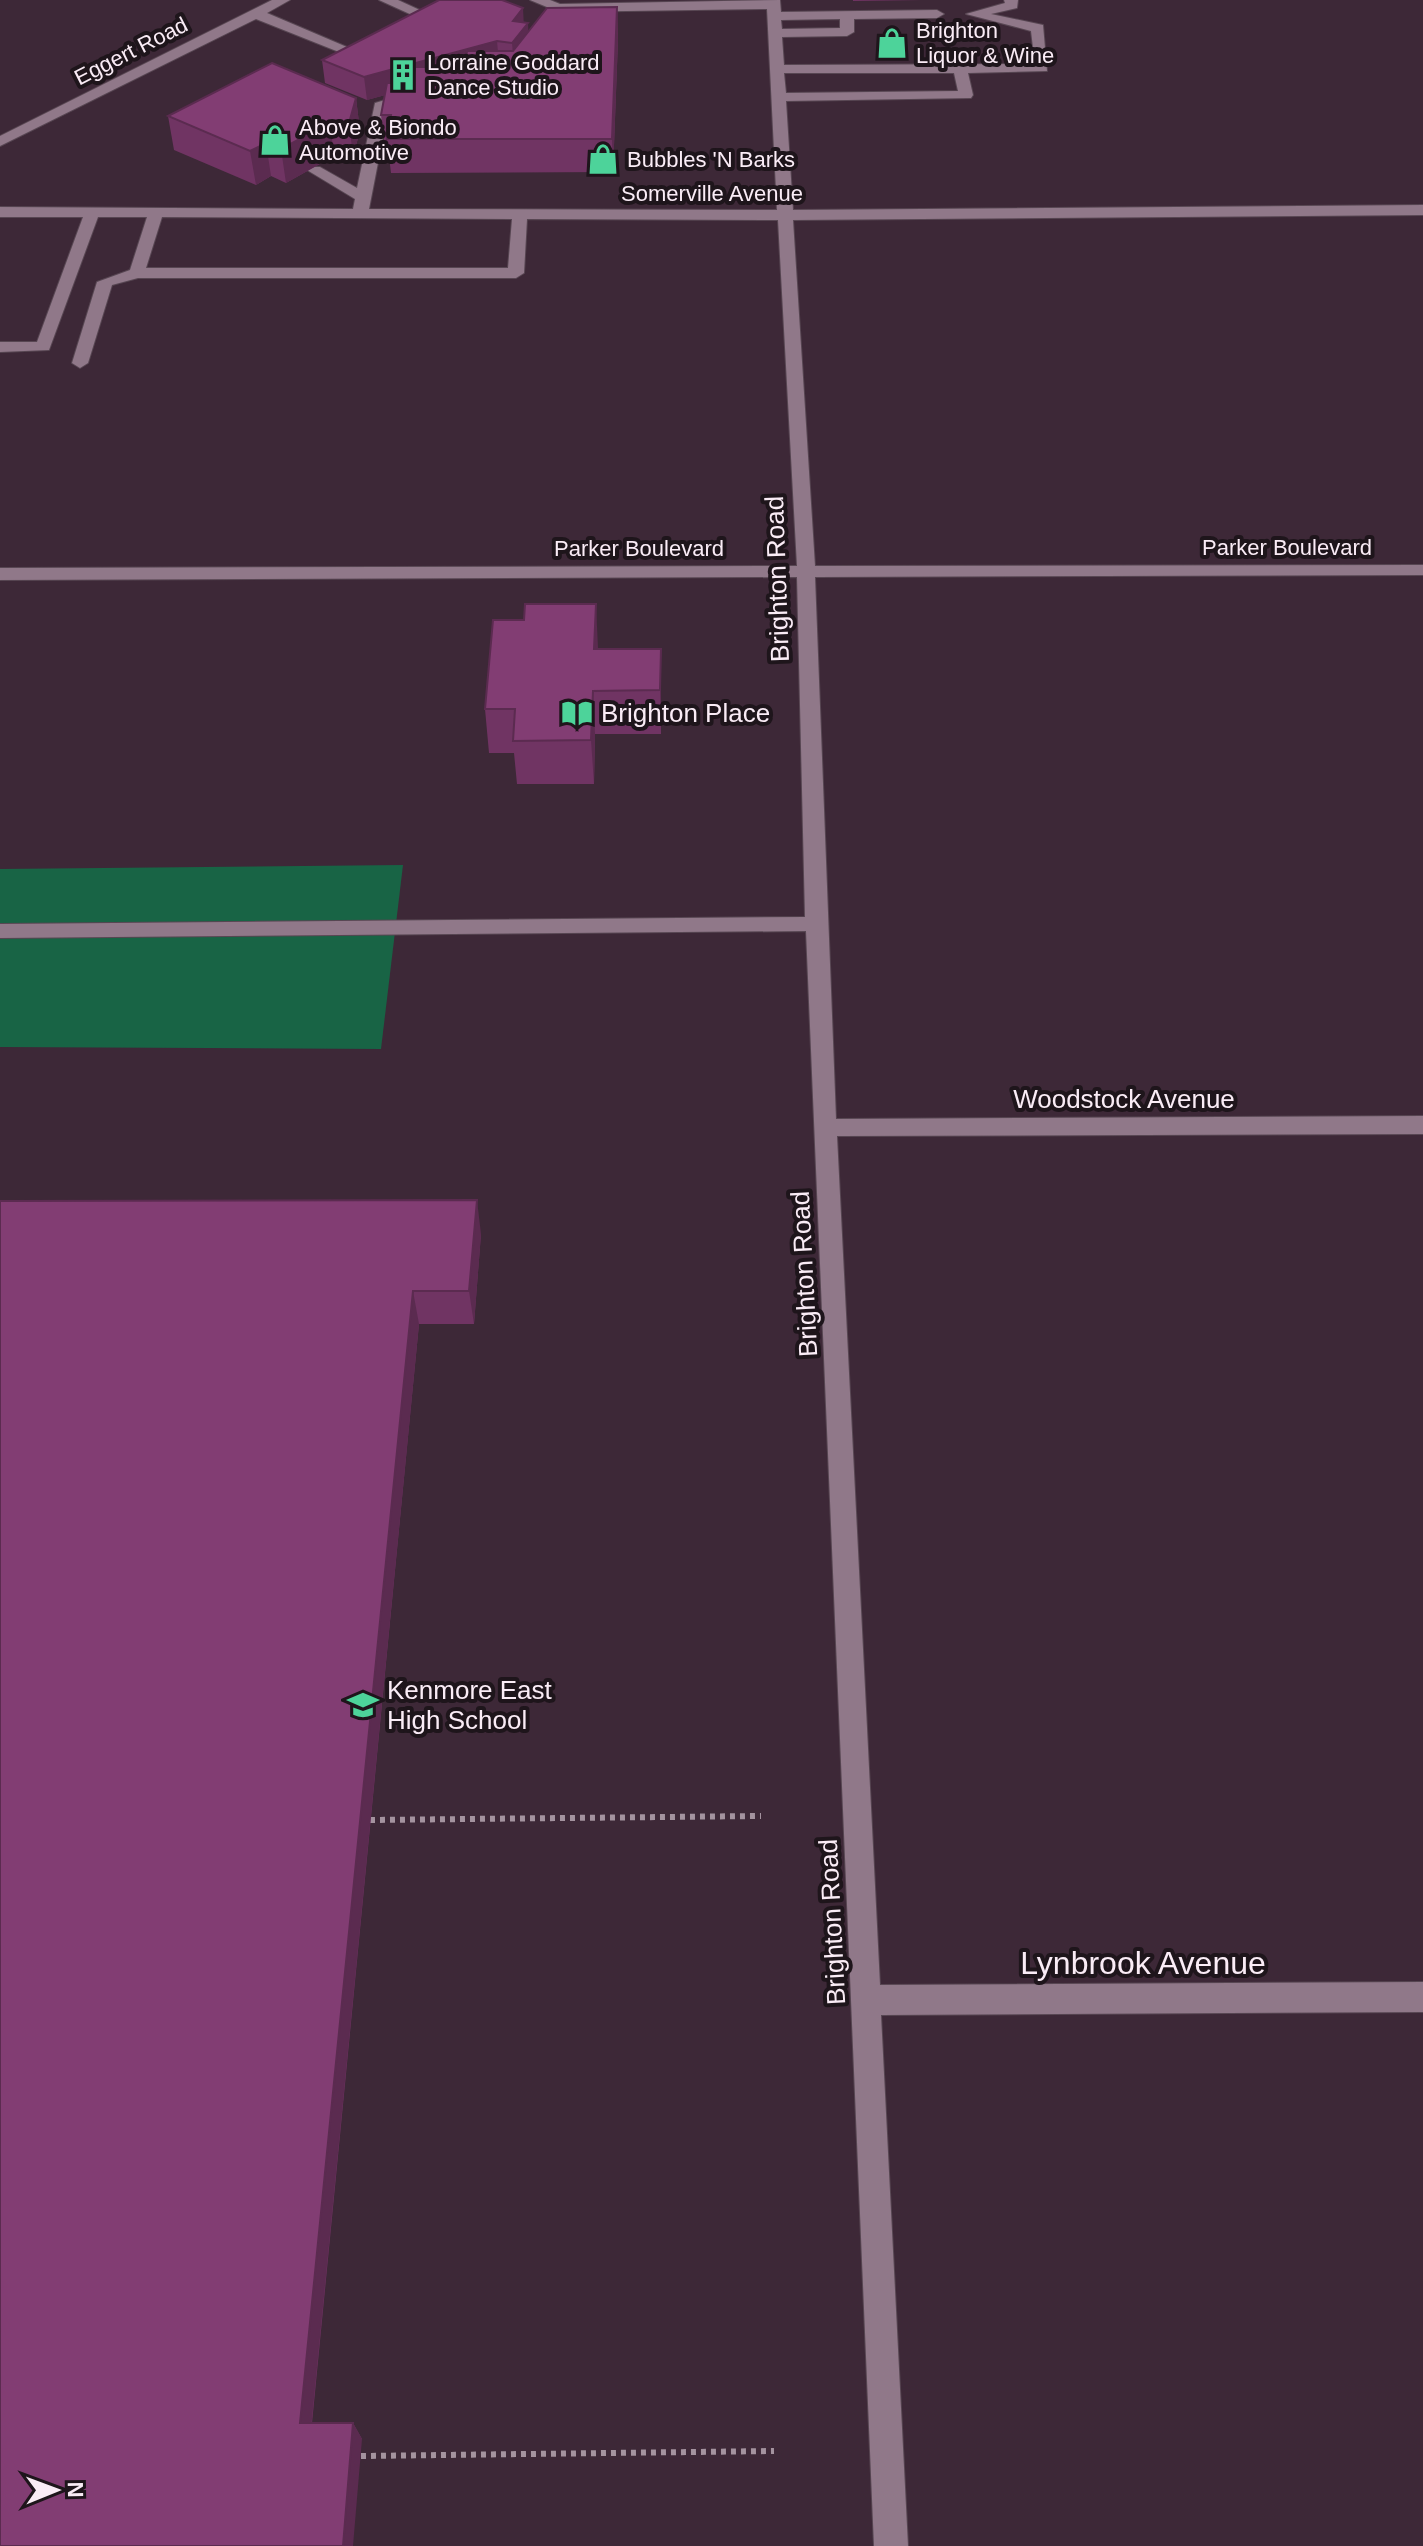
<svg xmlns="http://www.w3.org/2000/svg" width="1423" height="2546" font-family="Arial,sans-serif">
	<rect width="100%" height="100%" fill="#3d2837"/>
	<path fill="#186445" d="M403,865l-22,184 -381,-2v-178z"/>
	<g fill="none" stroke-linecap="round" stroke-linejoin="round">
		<defs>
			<path id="minor" d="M272,0h18l-23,13 94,40 -12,3 -93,-37 -256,127v-10z
				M379,0h19l37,17 -12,3z
				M530,0h20l10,4 220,-4 1,12 156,-2 7,4 -7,4 -83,1v13l-7,4 -65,1 2,28 251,-1 -4,-33 -65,-17 39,-11 -1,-3h14l-1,8 -26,6 52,11 4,46 -79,2 5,22 -2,3 -185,3 7,109 630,-5v10l-630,5 22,346 608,-1v10l-608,2 21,542 587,-3v18l-586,2 43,849 543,-3v30l-542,3 27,531h-34l-68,-1615 -806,7v-14l805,-7 -8,-340 -797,3v-12l797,-2 -19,-346 -251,-1 -3,54 -8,5h-378l-26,7 -24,78 -8,5 -8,-5 25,-81 33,-12 17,-53h-49l-49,133 -49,2v-10h37l46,-125h-83v-10l353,2 2,-10 -48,-29 3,-3h10l37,21 18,-85 37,-11 7,4 -2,3 -28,7 -20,103 408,1 -10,-201 -208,3zM840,19v9l-58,1 -1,-9zM784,73h170l4,18 -172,2zM162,217l350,2 -4,49h-362z"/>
		</defs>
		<use href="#minor" stroke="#574652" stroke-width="2"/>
		<path stroke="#a4939f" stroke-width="6" stroke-dasharray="5 5" stroke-linecap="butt" d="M370,1820l391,-4
			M361,2456l413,-5"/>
		<use href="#minor" fill="#907889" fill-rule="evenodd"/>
	</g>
	<path fill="#703463" d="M853,0h69l-69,1z
		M617,7l1,33 -5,132 -222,1 -3,-25h-3l-4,-33 4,-20 -18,5 -42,-17 -3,-23 201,-52v14l5,1v8z
		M356,98l4,33 -7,25h-19l-48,27 -15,-7 -15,9 -82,-35 -6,-34z
		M598,649h63v85h-66l-1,50h-77l-3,-31h-25l-4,-44z
		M0,1201l481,33 -7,90h-55l-107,1099h41l9,16 -362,107z"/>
	<path fill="#5b2b50" d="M617,7l1,33 -5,132 -1,-33z
		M523,8l1,20 4,-5 1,23 -15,20 -2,-23 1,-22z
		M497,41l2,23 -132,36 -3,-23z
		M356,98l4,33 -7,25 -4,-33z
		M330,123l4,33 -48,27 -5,-34z
		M266,143l5,33 -15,9 -6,-34z
		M596,604l2,44 -2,45 -2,-44z
		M661,649v85l-1,-44z
		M593,691l2,43 -1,50 -3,-44z
		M477,1200l4,34 -7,90 -5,-33z
		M413,1291l6,33 -109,1115 -10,-16z
		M353,2423l9,16 -9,107h-10z"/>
	<path fill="#823d73" stroke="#5b2b50" stroke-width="2" d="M439,0h63l21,8 -10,13 15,2 -16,20 -15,-2 -133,36 -42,-17z
		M617,7l-5,132h-225l4,-24h-10l6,-32h26l2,-16h50l2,-16h46l34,-43z
		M272,63l84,35 -7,25h-19l-49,26 -15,-6 -16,8 -82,-35z
		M525,604h71l-2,45h67l-1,41 -67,1 -2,49 -78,1 2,-32h-30l8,-89h31z
		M477,1200l-8,91h-56l-113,1132h53l-10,123h-343v-1345z"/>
	<defs>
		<symbol id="shop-bare" viewBox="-9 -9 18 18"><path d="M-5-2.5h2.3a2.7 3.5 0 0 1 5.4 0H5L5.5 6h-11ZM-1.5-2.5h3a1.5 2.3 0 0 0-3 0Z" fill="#4dd39a" stroke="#1e151b" stroke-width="2.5" paint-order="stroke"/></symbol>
		<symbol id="building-bare" viewBox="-9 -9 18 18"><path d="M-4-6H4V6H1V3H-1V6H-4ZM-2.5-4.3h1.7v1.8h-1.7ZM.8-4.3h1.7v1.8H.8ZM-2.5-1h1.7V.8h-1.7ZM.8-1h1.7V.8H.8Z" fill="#4dd39a" stroke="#1e151b" stroke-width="2.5" paint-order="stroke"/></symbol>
		<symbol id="library-bare" viewBox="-9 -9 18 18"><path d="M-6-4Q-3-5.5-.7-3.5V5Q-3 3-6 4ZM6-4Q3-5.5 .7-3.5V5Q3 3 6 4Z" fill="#4dd39a" stroke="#1e151b" stroke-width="2.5" paint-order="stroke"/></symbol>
		<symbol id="school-bare" viewBox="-9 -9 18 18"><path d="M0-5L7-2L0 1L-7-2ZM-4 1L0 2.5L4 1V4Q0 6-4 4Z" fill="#4dd39a" stroke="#1e151b" stroke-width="2.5" paint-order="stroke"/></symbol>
	</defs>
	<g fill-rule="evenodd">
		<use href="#shop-bare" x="870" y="21" width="44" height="44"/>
		<use href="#building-bare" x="381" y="53" width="44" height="44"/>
		<use href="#shop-bare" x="253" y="118" width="44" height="44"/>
		<use href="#shop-bare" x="581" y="137" width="44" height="44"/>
		<use href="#library-bare" x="555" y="691" width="44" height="44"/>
		<use href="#school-bare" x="341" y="1683" width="44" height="44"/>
	</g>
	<g text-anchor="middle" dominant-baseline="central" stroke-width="8" stroke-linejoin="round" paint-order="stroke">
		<g font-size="22" fill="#faecf6" stroke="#1e151b" text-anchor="start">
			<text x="916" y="30">Brighton<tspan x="916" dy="25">Liquor &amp; Wine</tspan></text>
			<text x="427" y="62">Lorraine Goddard<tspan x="427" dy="25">Dance Studio</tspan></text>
			<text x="299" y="127">Above &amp; Biondo<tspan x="299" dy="25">Automotive</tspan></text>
			<text x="627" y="159">Bubbles 'N Barks</text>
		</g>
		<g font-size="22" fill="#faecf6" stroke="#1e151b">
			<text transform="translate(131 51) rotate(-27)">Eggert Road</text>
			<text x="712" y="193">Somerville Avenue</text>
			<text x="1287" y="547">Parker Boulevard</text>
			<text x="639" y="548">Parker Boulevard</text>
		</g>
		<g font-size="26" fill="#faecf6" stroke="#1e151b">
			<text transform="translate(777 579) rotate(-92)">Brighton Road</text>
			<text x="1124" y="1099">Woodstock Avenue</text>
			<text transform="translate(804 1274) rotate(-93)">Brighton Road</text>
			<text transform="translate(832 1922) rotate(-93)">Brighton Road</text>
		</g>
		<g font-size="26" fill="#faecf6" stroke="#1e151b" text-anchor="start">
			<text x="601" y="713">Brighton Place</text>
			<text x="387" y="1690">Kenmore East<tspan x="387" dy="30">High School</tspan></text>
		</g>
		<g font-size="32" fill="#faecf6" stroke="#1e151b">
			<text x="1143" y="1963">Lynbrook Avenue</text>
		</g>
	</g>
	<g transform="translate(56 2490) rotate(89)" stroke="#1e151b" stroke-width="6" paint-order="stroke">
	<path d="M0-6L14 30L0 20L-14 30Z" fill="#faecf6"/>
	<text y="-12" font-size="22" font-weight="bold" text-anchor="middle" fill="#faecf6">N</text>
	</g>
</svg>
